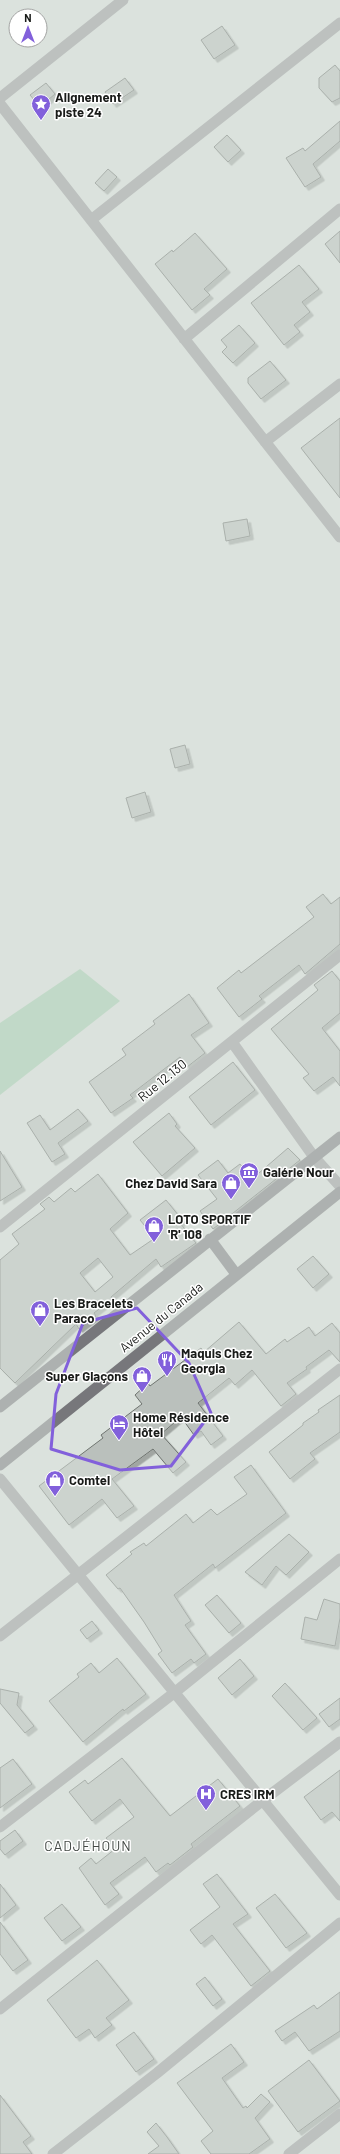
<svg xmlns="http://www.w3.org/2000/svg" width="340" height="2154" font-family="Barlow,sans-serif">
	<defs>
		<filter id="shadow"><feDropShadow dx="3.5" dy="3.5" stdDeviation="0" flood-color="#0004"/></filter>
	</defs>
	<rect width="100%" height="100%" fill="#dbe2dd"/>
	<path fill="#a3cfaf" d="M80,969l40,32 -120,94v-72z"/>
	<path fill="#bac0bc" stroke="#6f7470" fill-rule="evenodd" filter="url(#shadow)" d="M222,26l13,19 -21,14 -13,-19z
		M335,65l5,6v27l-8,4 -13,-14v-10z
		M125,78l9,12 -21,14 -8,-12z
		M46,83l9,11 -15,13 -10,-12z
		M340,121v20l-27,23 8,13 -16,10 -19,-29 17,-10 2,3z
		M227,135l14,15 -13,12 -14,-15z
		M108,169l9,8 -13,14 -9,-8z
		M340,231v32l-15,-19z
		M195,233l32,36 -23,20 6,6 -18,15 -37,-46 17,-14 1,2z
		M299,265l20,24 -17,13 8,10 -16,13 6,7 -16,13 -33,-42z
		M239,325l16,18 -22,20 -11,-11 5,-5 -6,-7z
		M270,361l16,19 -25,19 -13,-16v-5z
		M340,418v80l-39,-50z
		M247,519l3,17 -24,5 -3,-18z
		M185,745l5,19 -15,4 -5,-19z
		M145,792l6,20 -19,6 -6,-20z
		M323,894l8,10 9,-7v47l-35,30 -6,-9 -40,31 3,3 -23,18 -22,-29 22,-18 2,3 73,-56 -8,-10z
		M332,971l8,10v32l-18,15 18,23v35l-7,-9 -19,14 -11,-13 6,-4 -38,-45 47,-39 -4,-5z
		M189,994l20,29 -18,12 14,18 -18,14 -7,-10 -50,38 3,3 -22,15 -22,-31 37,-27 -4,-6 33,-25 -2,-3z
		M233,1062l22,28 -44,35 -22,-28z
		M78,1109l10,12 -30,22 7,11 -13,8 -25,-39 13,-8 10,15z
		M169,1113l8,11 -2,2 20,22 -33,28 -29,-34z
		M288,1148l12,12 -87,69 -13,-18 17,-12 -19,-24 20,-15 10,13 12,-9 12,15z
		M0,1151l22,36 -22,14z
		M98,1174l30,39 -18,16 20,26 25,-17 -15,-18 26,-20 17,21 -3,2 16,20 -35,24 -5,-8 -45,38 1,2 -18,14 2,3 -17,13 -3,-5 -61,59 -15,-15v-108l19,-16 -7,-10 33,-25 -5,-5 9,-7 5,5 17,-14 4,4zM98,1258l15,19 -18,15 -15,-19z
		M313,1256l16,18 -16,14 -16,-19z
		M239,1322l27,32 19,-15 2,3 22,-15 6,9 17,-13 8,10v29l-11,-12 -23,17 1,2 -20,14 9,11 -15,12 -29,-36 -17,15 -6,-7 -31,25 25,33 -12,9 -10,-14 -7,4 -13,-18 -20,17 25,28 -13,11 -20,-24 -41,30 22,27 -17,12 -15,-19 -33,26 -30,-39 64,-48 -2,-3 41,-31 -7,-9 13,-12 2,3 51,-38 3,4z
		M340,1395v37l-30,21 5,6 -25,20 -21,-27 34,-27v-2l16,-11 -1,-2z
		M251,1465l35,48 -71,55 -2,-4 -39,31 17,26 -6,4 21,29 -12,9 -3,-4 -19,14 -14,-19 4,-3 -18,-29 -24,-34 -2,1 -12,-14 26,-21 -2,-2 14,-9 2,3 40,-32 7,9 18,-14 6,6 30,-21 -13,-17z
		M289,1534l20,18 -23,23 -10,-9 -14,19 -17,-13z
		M217,1595l24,28 -12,10 -24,-28z
		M324,1599l16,5v14l-5,28 -34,-7 4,-22 12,3z
		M92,1621l7,9 -12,9 -7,-9z
		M117,1658l29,36 -22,17 -1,-2 -40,33 -34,-41 30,-24 -2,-3 14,-11 8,10z
		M240,1659l14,17 -22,19 -14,-17z
		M285,1683l32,35 -14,12 -31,-34z
		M0,1689l19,4 -2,12 17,21 -9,7 -25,-30z
		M340,1698v21l-11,8 -10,-13z
		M122,1758l48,58 48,-37 22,27 -49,38 2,3 -23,18 -2,-2 -12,9 -11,-15 -35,26 9,11 -14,11 -26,-37 12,-10 5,6 19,-15 -9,-11 28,-21 -14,-18 -28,22 -23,-29 16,-12 3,4z
		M13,1759l19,25 -32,24v-40z
		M340,1770v51l-8,-9 -11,8 -17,-23z
		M15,1830l8,11 -18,14 -5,-6v-8z
		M217,1874l31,40 -15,10 37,47 -19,15 -39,-51 -11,9 -11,-14 30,-23 -17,-23z
		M0,1884l16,21 -16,13z
		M275,1894l32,39 -21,15 -30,-40z
		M62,1904l19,23 -19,14 -18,-23z
		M0,1922l28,38 -15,11 -13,-17z
		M97,1960l32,40 -23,18 6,7 -17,13 -6,-9 -13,9 -29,-38z
		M205,1977l17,22 -9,7 -17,-22z
		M340,1992v39l-31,20 -14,-19 -13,9 -7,-10 39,-26 3,4z
		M134,2032l20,27 -18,13 -20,-27z
		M231,2044l13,18 -22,16 21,30 3,-2 1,2 14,-14 9,8 -15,16 15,21 -21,15h-38l-10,-13 12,-10 -36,-48z
		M309,2060l31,41 -42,31 -30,-41z
		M0,2095l31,41 -8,6 9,12h-32z
		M156,2123l11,14 12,17h-31l11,-8 -12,-14z"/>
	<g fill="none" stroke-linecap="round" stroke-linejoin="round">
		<path stroke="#99999c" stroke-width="11" d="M0,98l123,-98
			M0,104l340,433
			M91,220l249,-197
			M184,339l156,-130
			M265,442l75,-58
			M232,1042l82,115 26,29
			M0,1227l340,-272
			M0,1479l340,416
			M0,1636l340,-267
			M0,1827l174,-134 166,-134
			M0,2009l262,-208 78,-59
			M53,2154l104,-81 183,-150
			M289,2154l51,-40"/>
		<path stroke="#77777b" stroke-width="11" d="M210,1239l26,35
			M0,1407l340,-270
			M0,1465l340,-273"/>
	</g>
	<path d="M0 0H340V2154H0ZM137,1308l52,55 22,50 -40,53 -51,4 -69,-21 5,-55 27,-71z" fill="#dbe2dd" fill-opacity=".55" fill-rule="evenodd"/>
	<path fill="none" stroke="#8260db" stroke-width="3" stroke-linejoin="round" d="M137,1308l52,55 22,50 -40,53 -51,4 -69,-21 5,-55 27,-71z"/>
	<defs>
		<symbol id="sight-pin" viewBox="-11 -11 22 30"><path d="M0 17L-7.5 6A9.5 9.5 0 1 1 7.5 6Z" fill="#8260db" stroke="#fff"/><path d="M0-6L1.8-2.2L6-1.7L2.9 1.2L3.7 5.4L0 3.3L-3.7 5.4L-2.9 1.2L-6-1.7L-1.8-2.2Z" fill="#fff"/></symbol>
		<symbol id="museum-pin" viewBox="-11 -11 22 30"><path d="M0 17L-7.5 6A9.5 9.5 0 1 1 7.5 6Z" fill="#8260db" stroke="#fff"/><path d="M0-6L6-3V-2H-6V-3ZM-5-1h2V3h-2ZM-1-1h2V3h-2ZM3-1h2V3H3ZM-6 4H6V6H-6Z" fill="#fff"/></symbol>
		<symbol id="shop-pin" viewBox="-11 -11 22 30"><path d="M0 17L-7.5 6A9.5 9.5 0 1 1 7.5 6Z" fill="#8260db" stroke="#fff"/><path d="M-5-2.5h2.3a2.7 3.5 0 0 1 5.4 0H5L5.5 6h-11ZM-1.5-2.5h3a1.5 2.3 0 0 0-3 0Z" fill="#fff"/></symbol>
		<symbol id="restaurant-pin" viewBox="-11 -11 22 30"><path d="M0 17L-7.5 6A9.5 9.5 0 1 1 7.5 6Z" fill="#8260db" stroke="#fff"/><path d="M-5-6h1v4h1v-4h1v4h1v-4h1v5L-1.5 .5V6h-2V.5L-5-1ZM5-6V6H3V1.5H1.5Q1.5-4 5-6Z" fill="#fff"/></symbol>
		<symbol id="hotel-pin" viewBox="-11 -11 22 30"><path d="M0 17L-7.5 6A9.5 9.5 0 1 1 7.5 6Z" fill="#8260db" stroke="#fff"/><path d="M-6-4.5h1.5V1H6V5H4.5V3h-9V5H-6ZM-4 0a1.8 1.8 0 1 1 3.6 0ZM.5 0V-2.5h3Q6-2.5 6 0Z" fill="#fff"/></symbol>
		<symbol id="hospital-pin" viewBox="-11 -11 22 30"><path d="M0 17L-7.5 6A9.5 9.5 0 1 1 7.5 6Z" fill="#8260db" stroke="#fff"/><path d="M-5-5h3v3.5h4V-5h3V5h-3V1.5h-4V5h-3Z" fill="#fff"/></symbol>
	</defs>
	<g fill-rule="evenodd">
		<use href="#sight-pin" x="30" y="93" width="22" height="30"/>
		<use href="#museum-pin" x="238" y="1161" width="22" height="30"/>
		<use href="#shop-pin" x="220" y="1172" width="22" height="30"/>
		<use href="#shop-pin" x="143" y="1215" width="22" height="30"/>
		<use href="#shop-pin" x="29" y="1299" width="22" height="30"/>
		<use href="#restaurant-pin" x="156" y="1349" width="22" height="30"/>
		<use href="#shop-pin" x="131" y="1365" width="22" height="30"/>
		<use href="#hotel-pin" x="108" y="1413" width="22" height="30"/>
		<use href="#shop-pin" x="44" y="1469" width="22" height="30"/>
		<use href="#hospital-pin" x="195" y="1783" width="22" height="30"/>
	</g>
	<g text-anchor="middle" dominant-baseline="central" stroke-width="3" stroke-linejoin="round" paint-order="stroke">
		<g font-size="13" font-weight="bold" fill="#191b19" stroke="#fff" text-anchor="start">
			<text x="55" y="97">Alignement<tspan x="55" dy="15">piste 24</tspan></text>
			<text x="263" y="1172">Galérie Nour</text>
			<text x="217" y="1183" text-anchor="end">Chez David Sara</text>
			<text x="168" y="1219">LOTO SPORTIF<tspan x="168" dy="15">'R' 108</tspan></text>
			<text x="54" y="1303">Les Bracelets<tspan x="54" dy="15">Paraco</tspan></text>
			<text x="181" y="1353">Maquis Chez<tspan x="181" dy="15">Georgia</tspan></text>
			<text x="128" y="1376" text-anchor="end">Super Glaçons</text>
			<text x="133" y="1417">Home Résidence<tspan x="133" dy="15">Hôtel</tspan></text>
			<text x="69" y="1480">Comtel</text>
			<text x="220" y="1794">CRES IRM</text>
		</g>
		<g font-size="13" fill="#191b19" stroke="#fff">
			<text transform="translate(162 1080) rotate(-39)">Rue 12.130</text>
			<text transform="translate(161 1317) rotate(-39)">Avenue du Canada</text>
		</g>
		<g font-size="14" letter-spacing="1" fill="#434945" stroke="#fff">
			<text x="88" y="1845">CADJÉHOUN</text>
		</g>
	</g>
	<g transform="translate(28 28)"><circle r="19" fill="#ffffff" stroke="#a3a4a3"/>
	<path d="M0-3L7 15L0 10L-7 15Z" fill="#8260db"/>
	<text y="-6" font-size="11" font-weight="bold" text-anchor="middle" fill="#191b19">N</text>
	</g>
</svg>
